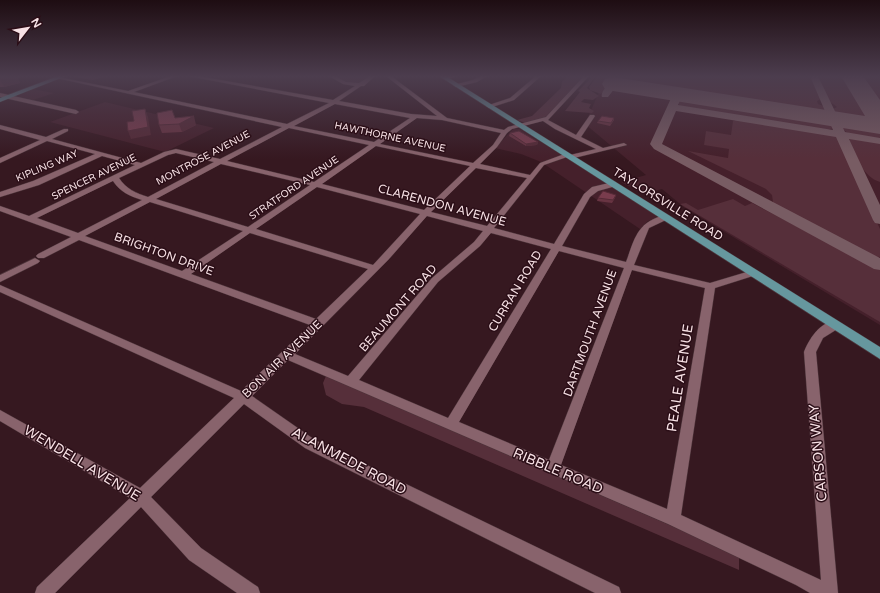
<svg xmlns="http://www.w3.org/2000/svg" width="880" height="593" font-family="'Varela Round',sans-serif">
	<rect width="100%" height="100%" fill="#361820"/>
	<path fill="#45202b" d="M606,76h274v249l-195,-117 -23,-19 -19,5 -22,-12 25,-7 -61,-51z
		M33,89l21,4 -21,7 -18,-4z
		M105,102l109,26 -49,24 -115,-30z
		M514,128l6,1 136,86v3l-8,3 -8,8 -99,-67 -20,-8 -26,-6z"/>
	<path fill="#562f3a" d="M333,76h39c-13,10 -26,11 -39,0z
		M568,76h16c-16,18 -39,57 -67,44l15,-4 29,-28 1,-6z
		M593,76h3l-9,12 12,8 -6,4 -9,-1 -3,3 10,2 -2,4 5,3 -2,2 -27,-2 15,-19 -2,-1z
		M597,76h214l10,23 -4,2 1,3 5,2 3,5 -13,2 -176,-27c-9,-7 -21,-8 -31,-3l2,4 -7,7 -11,-4 -1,-3z
		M819,76h20l9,3 23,38c-10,3 -26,3 -37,-4l-1,-4 4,-2 -8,-6 -8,-16z
		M858,76h22v32z
		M692,98l128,20 12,5 2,5 -8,2 -134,-22 -12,-2 -2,-3 2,-4z
		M737,120l95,14 6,3 42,92v28l-10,-1 -94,-49 -3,-5 -1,-7 -6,-6 -78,-38 40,7 1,-9 -25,-4 2,-14 25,4 2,-14z
		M846,123l22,3 12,6v6c-11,1 -36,-1 -39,-13z
		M851,138l29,5v39c-17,-5 -25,-27 -32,-41z
		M733,199l12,7 7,-3 128,67v52l-200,-118 6,-1 12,7z
		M326,376l413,179v15l-375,-163 -22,-3 -16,-9 -3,-12z"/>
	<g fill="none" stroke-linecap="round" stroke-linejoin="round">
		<path fill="#785c63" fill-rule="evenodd" d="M810,76h8l27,56 35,6v6l-31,-5 31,66v19l-5,-1 -2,-3 -37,-83 -160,-26 -14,33 218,114v12l-6,-1 -220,-120 -4,-5 23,-50 5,-3 5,3 -5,11 155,25z
			M613,81l5,3 -10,13h-6c-2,-4 6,-14 11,-16z"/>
		<path fill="#785c63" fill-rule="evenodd" d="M841,76h22l17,24v34l-267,-43 -8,-2 -3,-5 3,-5 8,-2 252,39z"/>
		<defs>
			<path id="minor" d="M171,76h6l-43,16 153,32 42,-21 -141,-27h10l135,24 22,-14 -12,-2 -14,-8h6l11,6 13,1 11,-7h5l-11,10h-3l-22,15 72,13 26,2 -51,-40h5l56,42 57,12 4,-3 38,-10 38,-41h5l-41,44 28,15 14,-20h4l1,1 -14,21 22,11 21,-5 3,2 -57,14 -3,-2 -23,8 -50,63 60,16 30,-50 8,-7 21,-5h3v4l-18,5 -8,6 -28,49 64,16c9,-24 11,-40 39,-47h3v4l-19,9 -15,37 76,18 40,-12h6l2,2 -2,2 -41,13 -34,227 140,65 -17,-228c5,-13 18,-34 35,-30l1,3 -1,3 -16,10 -7,14 22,241h-28l-14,-8 -128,-61 -380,-164 -36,36 63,44 304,147 2,6h-26l-290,-145 -61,-44 -93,93 50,51 57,39 2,6h-23l-48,-33 -48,-53 -86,86h-20l2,-6 93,-89 -130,-77v-11l140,78 94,-90 -234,-106v-7l241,106 69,-66 -231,-85 -35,18h-6l-2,-2 2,-2 33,-17 -71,-26v-5l29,10 106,-51 -33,-9 -63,29 -39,12v-5l33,-11 62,-27 -48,-13 -47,22v-5l40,-18 -40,-11v-4l46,12 18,-8h4v2l-16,8 89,24 23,-11 12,-3 44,10 62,-32 -226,-49 2,-1 70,14zM335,104l75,14 -36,24 -80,-16zM417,118l25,2 59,13 -8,12 -20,18 -93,-19zM543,121l12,8 41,20 -26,6 -3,-2 -27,10 -10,12 -50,-11 17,-17 10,-14 5,-4zM289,128l80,17 -55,37 -87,-21zM376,146l94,20 -46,44 -102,-26zM176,153l38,9 -66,35c-12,-4 -22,-8 -29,-19l49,-23zM221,164l89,21 -62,42 -92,-28zM476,168l51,10 -40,48 -56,-14zM113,181c7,11 17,15 29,19l-64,33 -41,-15zM317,187l103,27 -47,51 -117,-36zM150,202l93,29 -61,40 -97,-35zM427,216l56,15 -9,11 -42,36 -84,98 -53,-22 94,-95zM250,233l118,36 -52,50 -125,-45zM491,233l60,16 -103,169 -89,-38 79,-98 42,-36zM559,251l65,17 -75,192 -90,-38zM632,270l73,18 -38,221 -106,-44z
				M451,76h6l-11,4v-2z
				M481,76h6l-10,6 -21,5 -3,-2 20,-5z
				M536,76h5l-27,24 -25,8 -3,-2 24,-8z
				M0,93l76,17 3,2 -3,2 -76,-17z
				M35,258l5,3 -2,2 -38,19v-7z"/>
			<path id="major" d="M58,76h8l-66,26v-4z
				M439,76h7l434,271v12z"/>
		</defs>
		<use href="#minor" stroke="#4c343a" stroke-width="1"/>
		<use href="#major" stroke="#4c343a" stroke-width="1"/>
		<use href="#minor" fill="#88636c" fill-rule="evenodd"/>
		<use href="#major" fill="#66979e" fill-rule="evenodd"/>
	</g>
	<path fill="#683442" d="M0,76l18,2 2,5 -16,4h-4z
		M75,76h30l-12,4 -18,-3z
		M175,118l21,7 -14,7 -20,1 -3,-8z
		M614,118v2l-4,6 -13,-3 1,-2z
		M510,133l28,9 -1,3 -11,1 -17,-10z
		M616,195l-1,3 -3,5 -15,-2 1,-3z"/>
	<path fill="#552a36" d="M6,76h18l-6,2 2,5 -16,4 -4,-8z
		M91,76h14l-12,4z
		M145,109l3,8 3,18 -20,4 -3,-8z
		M194,116l2,9 -14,7 -3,-8z
		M538,142l-1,3 -11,1v-2z"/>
	<path fill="#793c4d" stroke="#552a36" d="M0,76h11l-11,3z
		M145,109l3,18 -20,4 -1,-9 7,-1 -2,-10z
		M172,110l3,8 19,-2 -15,8 -20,1 -2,-12z
		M602,116l12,2 -3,5 -13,-2z
		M519,131l19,11 -12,2 -16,-11z
		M603,191l13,4 -3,5 -15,-2z"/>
	<linearGradient id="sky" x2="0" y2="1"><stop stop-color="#1e0d12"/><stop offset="0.48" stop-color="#4c3d4e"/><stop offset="1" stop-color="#4c3d4e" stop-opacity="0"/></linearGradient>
	<rect width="880" height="159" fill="url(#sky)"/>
	<g text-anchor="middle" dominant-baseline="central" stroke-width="3" stroke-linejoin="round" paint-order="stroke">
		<g font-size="10" fill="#f7e1e5" stroke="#2b0e17">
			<text transform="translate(390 137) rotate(12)">HAWTHORNE AVENUE</text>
			<text transform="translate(203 158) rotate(-28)">MONTROSE AVENUE</text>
			<text transform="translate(47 166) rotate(-23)">KIPLING WAY</text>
			<text transform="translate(94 177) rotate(-26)">SPENCER AVENUE</text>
			<text transform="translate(294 188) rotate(-34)">STRATFORD AVENUE</text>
		</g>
		<g font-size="12" fill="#f7e1e5" stroke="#2b0e17">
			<text transform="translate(668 204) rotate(32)">TAYLORSVILLE ROAD</text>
			<text transform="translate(442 205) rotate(15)">CLARENDON AVENUE</text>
			<text transform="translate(164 254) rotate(20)">BRIGHTON DRIVE</text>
			<text transform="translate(515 291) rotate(-59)">CURRAN ROAD</text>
			<text transform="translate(398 308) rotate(-49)">BEAUMONT ROAD</text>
			<text transform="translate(590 333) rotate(-70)">DARTMOUTH AVENUE</text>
			<text transform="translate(282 359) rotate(-44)">BON AIR AVENUE</text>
		</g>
		<g font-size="14" fill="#f7e1e5" stroke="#2b0e17">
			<text transform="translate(680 378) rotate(-81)">PEALE AVENUE</text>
			<text transform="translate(818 453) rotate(-95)">CARSON WAY</text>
			<text transform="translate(349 461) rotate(28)">ALANMEDE ROAD</text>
			<text transform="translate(82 463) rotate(31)">WENDELL AVENUE</text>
			<text transform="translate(558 471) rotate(23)">RIBBLE ROAD</text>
		</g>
	</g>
	<g transform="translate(28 28) rotate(59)" stroke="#2b0e17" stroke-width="3" paint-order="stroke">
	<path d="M0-3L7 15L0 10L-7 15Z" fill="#f7e1e5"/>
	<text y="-6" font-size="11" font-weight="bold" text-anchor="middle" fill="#f7e1e5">N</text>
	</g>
</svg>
